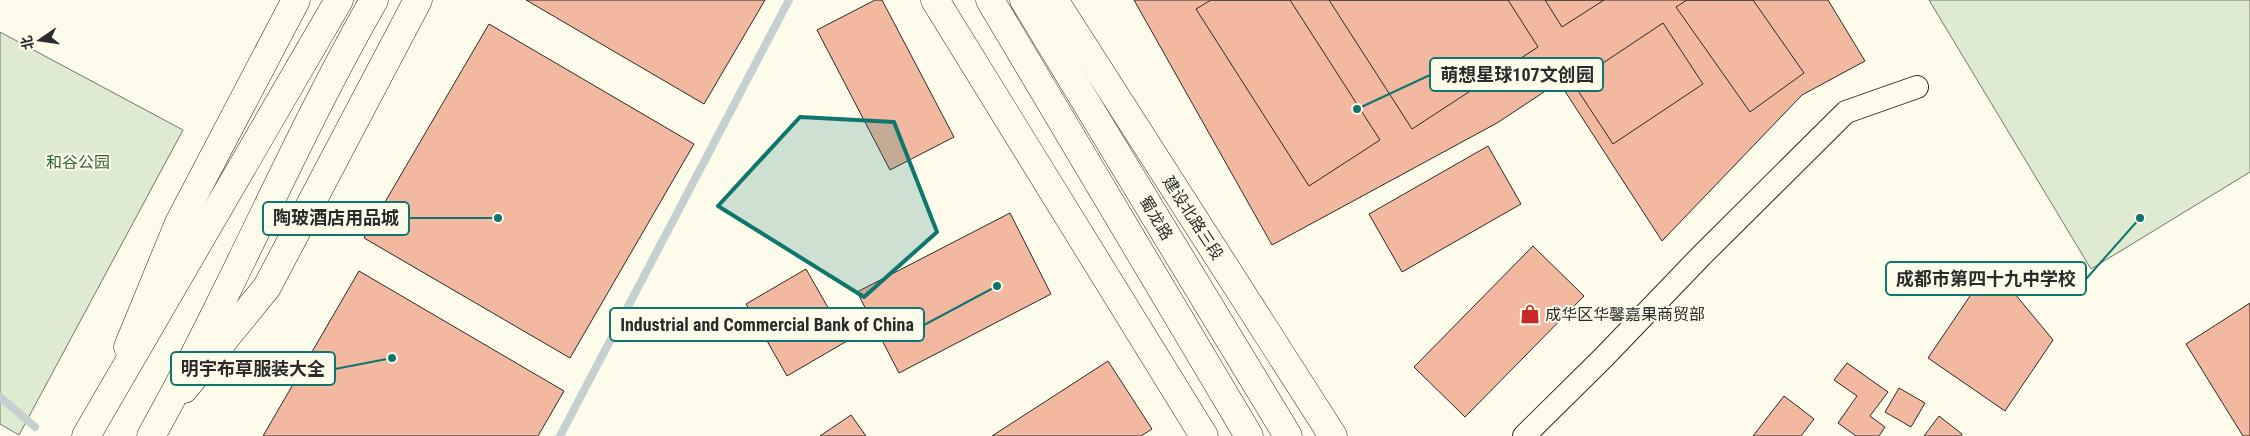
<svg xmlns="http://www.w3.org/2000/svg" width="2250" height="436" font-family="'Roboto Condensed','Noto Sans SC',sans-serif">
	<rect width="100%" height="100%" fill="#fdfbea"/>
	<path fill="#deebd1" stroke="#74746e" d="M1929,0h321v172l-159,97z
		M0,32l183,98 -164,305 -19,-11z"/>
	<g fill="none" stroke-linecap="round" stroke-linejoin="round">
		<path stroke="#c7d0d0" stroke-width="8" d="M0,397l35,30
			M560,436l229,-436"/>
	</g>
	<path fill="#f2b8a0" stroke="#2b2b2b" d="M526,0h239l-61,104z
		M875,0h7l72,137 -64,33 -73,-140z
		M1134,0h694l37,61 -63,34 -140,146 -103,-159 -62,41 -225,122z
		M1211,0h79l90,140 -71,46 -113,-177z
		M1329,0h179l30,47 -126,82z
		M1545,0h59l-42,27z
		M1687,0h66l51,73 -54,39 -74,-105z
		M1663,23l40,61 -90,60 -40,-61z
		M489,24l205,120 -124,214 -206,-120z
		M1488,146l33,58 -119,68 -33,-58z
		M1010,213l41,81 -152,79 -42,-81z
		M1533,246l51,50 -119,121 -51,-50z
		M1991,265l62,75 -48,71 -77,-53z
		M806,269l41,72 -60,35 -41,-72z
		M359,271l205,120 -26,45h-275z
		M2250,303v133h-7l-57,-92z
		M1108,361l44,68 -11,7h-149z
		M1847,363l41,29 -18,24 15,11 -6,9h-23l-18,-13 19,-27 -23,-16z
		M1899,388l26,15 -14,24 -26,-15z
		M1784,396l30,23 -13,17h-48z
		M851,415l15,21h-46z
		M1939,416l23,18 -1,2h-37z"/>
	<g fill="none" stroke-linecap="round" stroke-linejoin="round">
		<defs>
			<path id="street" d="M1524,436l80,-79 99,-103 143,-142 71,-25"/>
			<path id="secondary" d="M935,0l269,436
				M1054,0l279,436
				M128,347l51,-124 117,-223
				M184,389l83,-102 151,-287"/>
			<path id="primary" d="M990,0l259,436
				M1024,0l264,436
				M86,436l253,-436
				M151,436c80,-142 142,-294 223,-436"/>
		</defs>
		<use href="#street" stroke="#2b2b2b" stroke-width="24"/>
		<use href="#secondary" stroke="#2b2b2b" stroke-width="29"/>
		<use href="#primary" stroke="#2b2b2b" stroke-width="29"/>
		<use href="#street" stroke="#fdfbea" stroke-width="22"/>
		<use href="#secondary" stroke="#fdfbea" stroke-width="28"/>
		<use href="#primary" stroke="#fdfbea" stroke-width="28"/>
	</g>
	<path fill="#0f766e" fill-opacity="0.2" stroke="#0f766e" stroke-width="4" stroke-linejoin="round" d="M800,117l94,5 43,110 -73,65 -146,-91z"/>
	<defs>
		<symbol id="shop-bare" viewBox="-9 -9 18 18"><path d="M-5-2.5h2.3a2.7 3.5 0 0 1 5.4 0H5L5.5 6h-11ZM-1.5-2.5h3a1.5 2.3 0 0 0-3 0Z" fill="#c62828" stroke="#fdfbea" stroke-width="2.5" paint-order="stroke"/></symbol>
	</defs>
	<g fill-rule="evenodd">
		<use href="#shop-bare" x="1516" y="300" width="28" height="28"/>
	</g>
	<g text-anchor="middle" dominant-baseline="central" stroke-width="4" stroke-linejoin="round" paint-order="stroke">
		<g font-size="16" fill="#34623c" stroke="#fdfbea">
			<text x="78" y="162">和谷公园</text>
		</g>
		<g font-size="16" fill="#2b2b2b" stroke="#fdfbea">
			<text transform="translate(1156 218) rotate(59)">蜀龙路</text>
			<text transform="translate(1193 218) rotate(57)">建设北路三段</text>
		</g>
		<g font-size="16" fill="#2b2b2b" stroke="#fdfbea" text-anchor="start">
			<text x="1545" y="314">成华区华馨嘉果商贸部</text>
		</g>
	</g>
	<path fill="none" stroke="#0f766e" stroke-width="2" d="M1357 109L1430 75M498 218L409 218M2140 218L2086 279M997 286L924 325M392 358L335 369"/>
	<g fill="#0f766e" stroke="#fdfbea" stroke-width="2">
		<circle cx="1357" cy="109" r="5"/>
		<circle cx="498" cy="218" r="5"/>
		<circle cx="2140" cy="218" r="5"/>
		<circle cx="997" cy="286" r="5"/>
		<circle cx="392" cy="358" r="5"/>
	</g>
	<g fill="#fdfbea" stroke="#0f766e" stroke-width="2">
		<rect x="1430" y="58" width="173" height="33" rx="5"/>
		<rect x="263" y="202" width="146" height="33" rx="5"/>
		<rect x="1886" y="262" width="200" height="33" rx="5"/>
		<rect x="610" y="308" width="314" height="33" rx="5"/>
		<rect x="171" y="352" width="164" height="33" rx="5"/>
	</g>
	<g font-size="18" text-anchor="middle" font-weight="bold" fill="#2b2b2b">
		<text x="1517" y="81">萌想星球107文创园</text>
		<text x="336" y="224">陶玻酒店用品城</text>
		<text x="1986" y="285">成都市第四十九中学校</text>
		<text x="767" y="331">Industrial and Commercial Bank of China</text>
		<text x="253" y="375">明宇布草服装大全</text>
	</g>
	<g transform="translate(40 40) rotate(257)" stroke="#fdfbea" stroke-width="4" paint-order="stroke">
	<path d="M0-4L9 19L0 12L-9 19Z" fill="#2b2b2b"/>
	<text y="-8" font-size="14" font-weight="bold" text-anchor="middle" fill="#2b2b2b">北</text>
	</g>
</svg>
